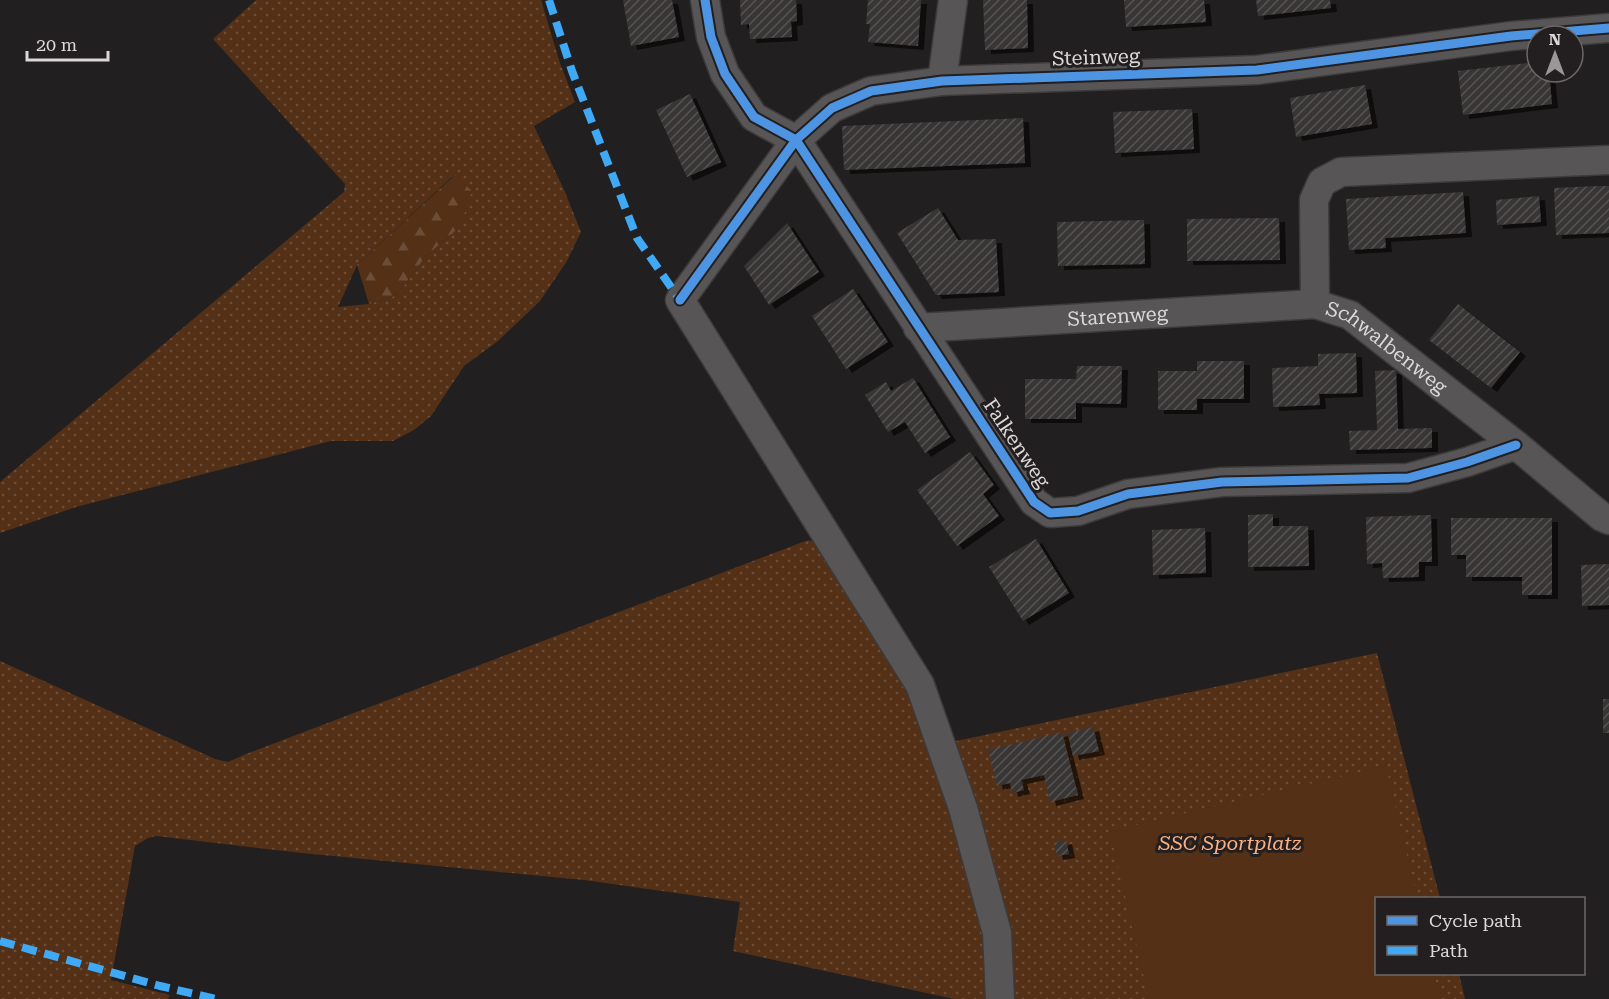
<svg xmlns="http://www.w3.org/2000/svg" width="1609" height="999" font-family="'Roboto Serif',serif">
	<defs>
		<pattern id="green-dots" width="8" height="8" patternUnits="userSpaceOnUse" patternTransform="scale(1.5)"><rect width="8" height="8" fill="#543017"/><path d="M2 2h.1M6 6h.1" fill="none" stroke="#6c4d38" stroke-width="1.8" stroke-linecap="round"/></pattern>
		<pattern id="forest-firs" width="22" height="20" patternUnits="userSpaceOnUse" patternTransform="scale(1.5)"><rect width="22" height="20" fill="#543017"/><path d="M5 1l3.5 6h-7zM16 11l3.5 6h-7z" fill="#6c4d38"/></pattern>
		<pattern id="building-hatch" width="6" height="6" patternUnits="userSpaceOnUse" patternTransform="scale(1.5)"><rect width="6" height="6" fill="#393636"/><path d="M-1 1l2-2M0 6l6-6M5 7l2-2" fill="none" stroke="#555252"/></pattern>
		<filter id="shadow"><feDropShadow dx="6" dy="4" stdDeviation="0" flood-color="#0009"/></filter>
	</defs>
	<rect width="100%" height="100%" fill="#221f20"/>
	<path fill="url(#green-dots)" fill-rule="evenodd" d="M256,0h285l19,63 15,39 -41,24 31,66 16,40 -14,29 -27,40 -42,40 -34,25 -33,50 -17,14 -21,11h-62l-255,66 -76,26v-51l344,-290 1,-8 -132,-145zM454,175l6,52 -34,29 -29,39 -28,9 -31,3 19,-42z
		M808,540l10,3 97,143 73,266 3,47h-37l-221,-48 7,-49 -156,-22 -282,-27 -146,-17 -8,2 -13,8 -24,134 59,15 -2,4h-168v-338l215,98 13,3 18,-8z
		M1377,653l63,245h-64v76h83l6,25h-459v-69l-50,-189z"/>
	<path fill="url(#forest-firs)" d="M455,175l17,16 -12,36 -34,29 -29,39 -28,9 -12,-39z"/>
	<path fill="#543017" d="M1386,766l31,132h-41v76h58l6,25h-291l-39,-168z"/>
	<path fill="url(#building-hatch)" filter="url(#shadow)" d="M623,0h49l7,37 -48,9z
		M740,0h56l1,21 -6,1 1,15 -42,2 -1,-15 -8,1z
		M868,0h53l-3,46 -50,-4 2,-18h-4z
		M983,0h44l1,48 -43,2z
		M1124,0h80l2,22 -80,5z
		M1256,0h74l1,8 -73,8z
		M1537,62v10h12l3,32 -89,11 -5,-44z
		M1365,85l7,39 -76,13 -6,-39z
		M690,94l31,68 -34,15 -31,-67z
		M1192,109l2,40 -79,4 -2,-41z
		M1023,118l2,45 -181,7 -2,-44z
		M1597,186h12v47l-53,2 -2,-47z
		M1463,192l3,41 -81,5 1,10 -37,2 -3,-51z
		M1539,196l2,26 -44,3 -1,-25z
		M938,208l20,32 38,-1 3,53 -63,3 -39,-62z
		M1279,218l1,42 -93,1v-42z
		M1144,220l1,44 -87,2 -1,-44z
		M787,223l32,49 -50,33 -25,-39z
		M853,289l35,53 -42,27 -34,-53z
		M1458,304l62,48 -29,36 -62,-48z
		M1356,353l1,40 -38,1 1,11 -47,2 -1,-39 46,-2v-12z
		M1197,361h47v38h-47v11h-39v-39h39z
		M1077,366h45l-1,38 -45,-1v16h-51v-40h51z
		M1396,370l2,59 34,-1v20l-82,2 -1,-19 28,-1 -2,-59z
		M913,378l37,59 -25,16 -20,-31 -17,10 -23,-37 21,-13 5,9z
		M970,452l24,33 -11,9 16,22 -42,30 -40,-56z
		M1273,514v12h35l1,40 -61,1v-52z
		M1431,515l1,47h-13v15l-36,1 -1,-15 -15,1 -1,-47z
		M1451,518h101v77h-30v-18h-56v-22h-15z
		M1205,528l1,45 -53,2 -1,-45z
		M1036,539l33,54 -46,28 -34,-54z
		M1609,564v41l-27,1 -1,-41z
		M1603,699h6v34h-6z
		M1093,727l6,24 -26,5 -5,-23z
		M1062,732l16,63 -28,7 -6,-27 -23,5 3,10 -12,3 -2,-10 -13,3 -9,-36z
		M1066,840l3,14 -12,2 -3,-13z"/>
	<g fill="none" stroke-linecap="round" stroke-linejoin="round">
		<defs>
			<g id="minor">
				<path d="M705,0l6,37 14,37 29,43 42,23 238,362 16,11 28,-2 50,-17 94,-12 186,-4 59,-16 49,-17"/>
				<path d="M942,81l11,-81"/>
				<path id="s1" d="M1609,160l-268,12 -19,10 -8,18 1,104 35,11 166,130 86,72 7,3"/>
				<path id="s2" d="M918,328l397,-24"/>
				<path d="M1000,999l-3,-66 -34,-125 -43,-123 -240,-385 116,-160 36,-32 39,-17 71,-10 315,-11 254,-34 98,-8"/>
			</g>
		</defs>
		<use href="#minor" stroke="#3d3a3b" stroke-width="31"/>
		<use href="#minor" stroke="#575555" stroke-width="28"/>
		<path stroke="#3fa9f5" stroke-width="8" stroke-dasharray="15 8" stroke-linecap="butt" d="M549,0l23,71 65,167 43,62
			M0,941l160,45 56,13"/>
		<defs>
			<path id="cycleway" d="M705,0l6,37 14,37 29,43 42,23 238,362 16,11 28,-2 50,-17 94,-12 186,-4 59,-16 49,-17
				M680,300l116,-160 36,-32 39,-17 71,-10 315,-11 254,-34 98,-8"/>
		</defs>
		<use href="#cycleway" stroke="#231e1f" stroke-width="13"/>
		<use href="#cycleway" stroke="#4d94e3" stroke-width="9"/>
	</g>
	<g text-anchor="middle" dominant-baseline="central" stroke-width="6" stroke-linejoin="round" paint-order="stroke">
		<g font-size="20" fill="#dbd8d8" stroke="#231e1f">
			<text transform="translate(1096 57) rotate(-2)">Steinweg</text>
			<text stroke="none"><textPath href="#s2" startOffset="200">Starenweg</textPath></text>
			<text stroke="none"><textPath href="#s1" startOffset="498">Schwalbenweg</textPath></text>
			<text transform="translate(1017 443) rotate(56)">Falkenweg</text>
		</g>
		<g font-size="20" font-style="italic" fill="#fab080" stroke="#231e1f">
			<text x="1230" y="843">SSC Sportplatz</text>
		</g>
	</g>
	<rect x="1375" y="897" width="210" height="78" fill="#231e1f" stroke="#6d6869" stroke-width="1.5"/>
	<rect x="1387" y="916" width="30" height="9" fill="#4d94e3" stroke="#6d6869" stroke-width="1.5"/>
	<text x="1429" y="927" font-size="18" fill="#dbd8d8">Cycle path</text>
	<rect x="1387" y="946" width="30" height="9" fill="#3fa9f5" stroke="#6d6869" stroke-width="1.5"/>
	<text x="1429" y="957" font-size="18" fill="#dbd8d8">Path</text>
	<g transform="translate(1555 54)"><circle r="28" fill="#231e1f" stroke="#6d6869" stroke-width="1.5"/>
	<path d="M0-4.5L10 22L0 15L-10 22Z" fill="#9a9798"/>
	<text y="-9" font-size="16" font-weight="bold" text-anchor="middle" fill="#dbd8d8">N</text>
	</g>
	<path d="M27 51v9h81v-9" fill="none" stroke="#dbd8d8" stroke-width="3"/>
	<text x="36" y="51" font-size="18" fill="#dbd8d8" stroke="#231e1f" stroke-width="4.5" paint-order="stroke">20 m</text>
</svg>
